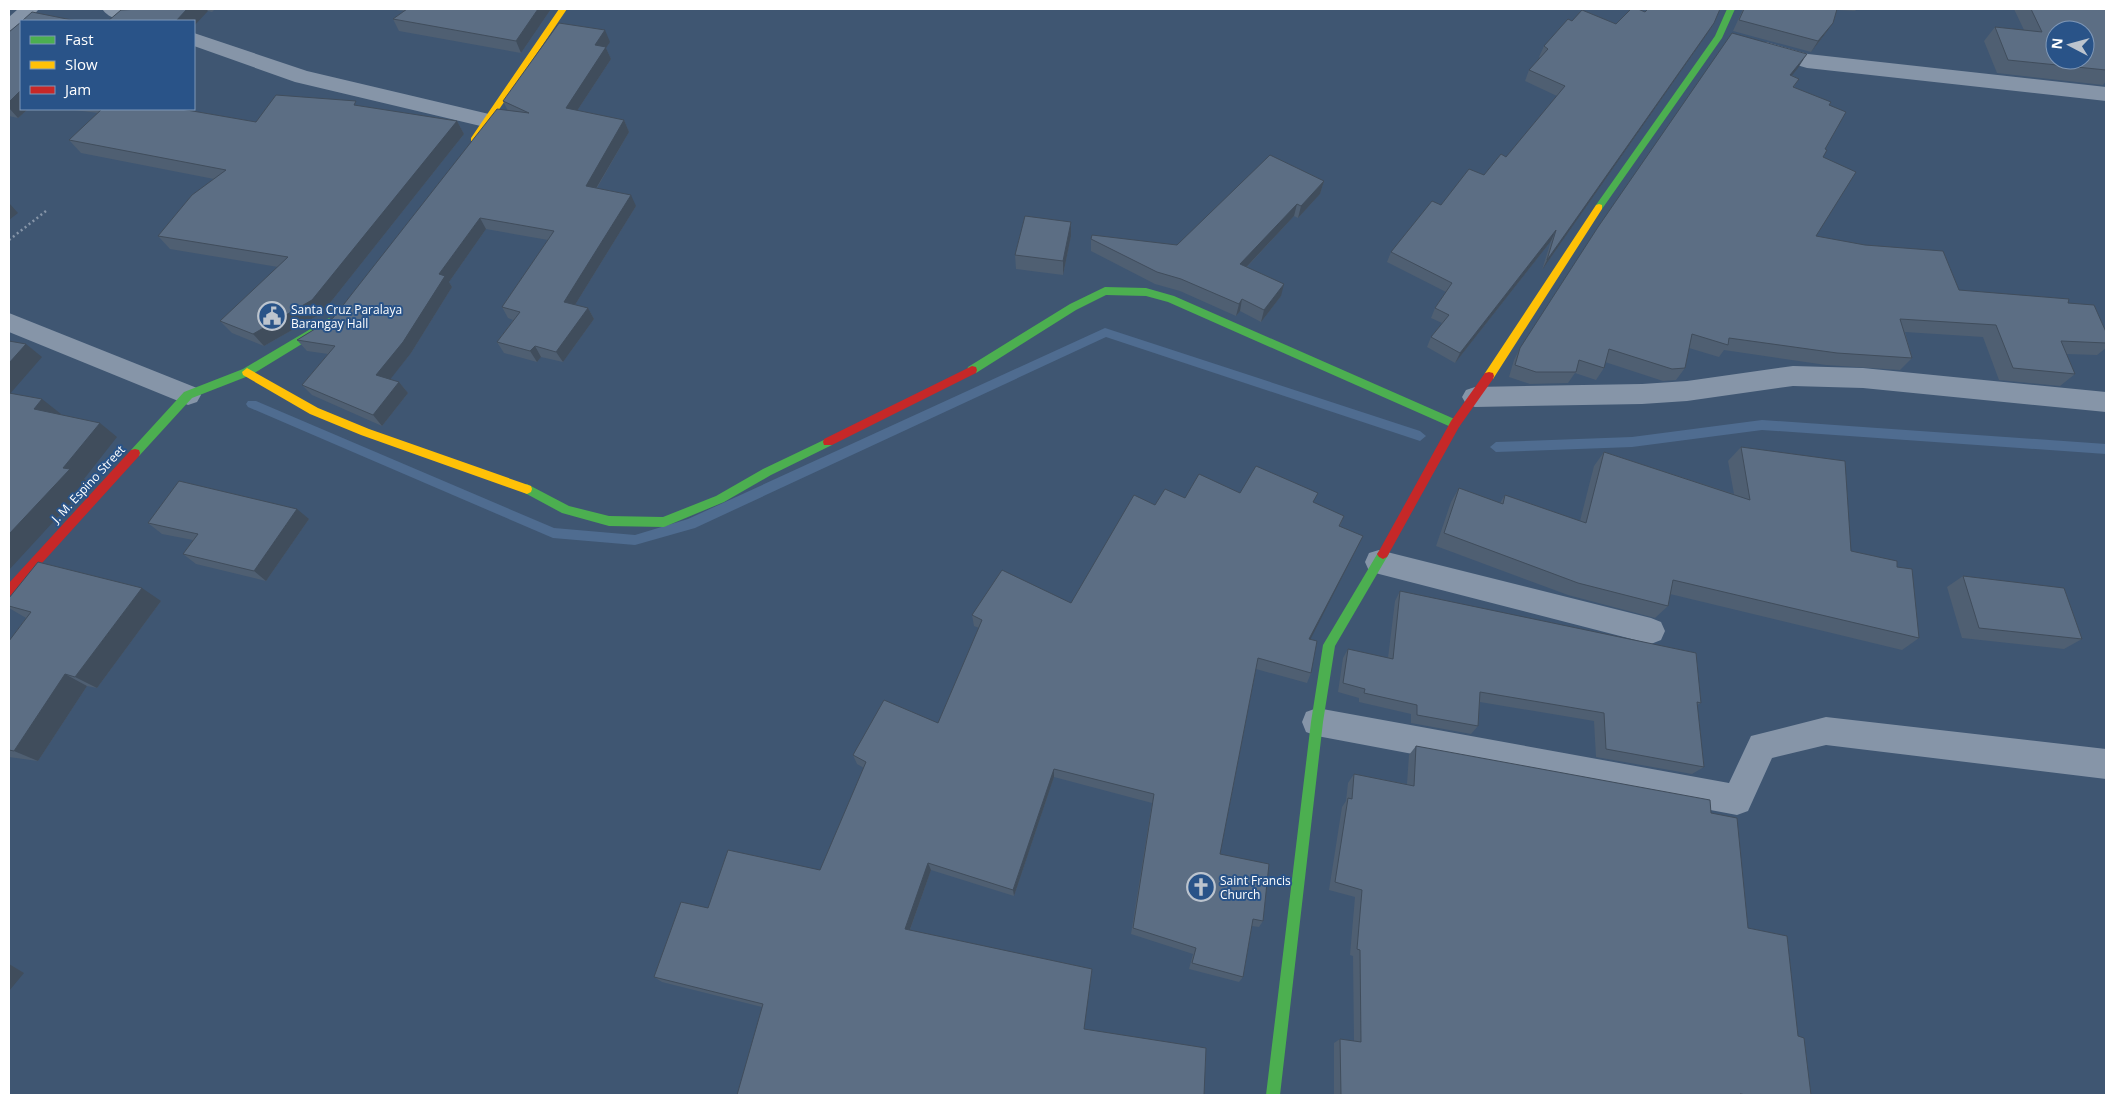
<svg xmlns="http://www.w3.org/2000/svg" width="2115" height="1104" font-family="'Open Sans',sans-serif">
	<rect width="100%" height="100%" fill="#3f5672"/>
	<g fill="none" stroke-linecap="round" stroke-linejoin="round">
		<path fill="#4f6c90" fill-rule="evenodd" d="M1105,328l315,103 6,5 -6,5 -314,-104 -411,191 -60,17 -82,-7 -305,-131 -2,-3 2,-3h8l298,127 81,7 53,-16z
			M1762,420l344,24v10l-344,-24 -130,17 -136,5 -6,-5 6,-5 136,-5z"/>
		<path stroke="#8695a8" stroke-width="2.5" stroke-dasharray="2 3" stroke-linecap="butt" d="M9,240l37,-29"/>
		<path fill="#8695a8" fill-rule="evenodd" d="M18,9h21l-11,12h-7v7l-5,5 -7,1v-17z
			M102,9c15,-1 43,-3 53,12 -15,1 -43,3 -53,-12z
			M194,33l113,38 182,43 8,2 3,5 -3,5 -8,2 -194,-46 -101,-36z
			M1766,42l42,12 298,33v14l-299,-33 -48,-14 -3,-5 3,-5z
			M9,313l188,75 4,7 -4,7 -9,3 -179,-73z
			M1793,366l70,2 243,24v20l-243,-24 -70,-2 -106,15 -45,3 -167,3 -9,-3 -4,-7 4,-7 9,-3 167,-3 45,-3z
			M1379,550l272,68 10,4 4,9 -4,9 -10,4 -272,-70 -10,-3 -4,-9 4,-9z
			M1317,708l412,75 22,-47 75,-19 280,32v30l-280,-34 -54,13 -24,53 -11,4 -420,-79 -11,-4 -4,-10 4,-10z"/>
		<path fill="#4caf50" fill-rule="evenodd" d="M1727,9h8l-13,29 -120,171h-6v-4l119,-169z
			M1105,287l41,1 28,8 285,125 1,3 -1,3h-8l-283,-125 -22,-6 -40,-1 -30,15 -100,63h-8l-1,-3 1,-3 102,-63z
			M329,318l5,4 -1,3 -82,50 -59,23 -53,58h-8l-1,-3 1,-3 53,-58 59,-23z
			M828,438l5,4 -1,3 -61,30 -47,27 -60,25 -55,-1 -47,-13 -39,-21 -1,-3 1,-3 4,-2 42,22 40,10 54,1 53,-21 47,-27z
			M1383,549l4,2 2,3 -2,3 -52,89 -12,76 -43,373h-14l45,-373 12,-77 56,-94z"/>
		<path fill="#ffc107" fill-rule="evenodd" d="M559,9h8l-90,133h-6v-4z
			M1599,204l3,1v4l-109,170h-8l-1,-3 1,-3 111,-168z
			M247,368l71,40 51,21 162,57 1,3 -1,3 -4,2 -166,-59 -51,-21 -67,-39 -1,-3z"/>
		<path fill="#c62828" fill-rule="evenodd" d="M972,366l4,1 1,3 -1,3 -144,72h-8l-1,-3 1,-3z
			M1489,372l4,1 1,3 -1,3 -34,48 -72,130 -4,2 -4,-2 -2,-3 2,-3 72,-130 34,-48z
			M135,449l4,1 1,3 -1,3 -126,139 -4,1v-13l122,-133z"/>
	</g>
	<path fill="#4f5f72" d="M141,9h74l-3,3 -4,-1z
		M386,9h165l-30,44 -122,-22 -6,-12 11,-8 -17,-2z
		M1743,9h114l-2,2 -18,-1 -12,24 -14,18 -78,-21z
		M2014,9h92v72l-3,4 -106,-12 -13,-32 11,-14 29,3z
		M1645,12l69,11 -7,11 -165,236 9,-29 -96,122 -28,-16 4,-10 11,-14 -11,-5 4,-10 11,-16 -59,-30 4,-10 50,-47 43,-30 22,-18 51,-61 -32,-15 4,-11 11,-12 -1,-1 5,-11 28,-25 44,3z
		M21,22v87h7l-10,9 -9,-2v-84z
		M610,42l-4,6 5,11 -34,52 47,9 5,12 -32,56 39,18 -61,99 13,3 6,11 -31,43 -22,-5 -4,5 -33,-9 -7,-11 16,-22 -5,-2 -6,-11 46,-67 -62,-11 -37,53 3,5 -41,66 -21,26 9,3 9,11 -26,33 -70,-31 -10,-10 26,-31 -21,-3 -10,-11 36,-22 175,-207 -5,-10z
		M1798,68l-6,7 7,4 -5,8 35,18 -4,44 -2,8 -7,79 143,54 109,13 38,29v16l-9,7 -31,-1 9,20 -15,12 -61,-6 -16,-43 -78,-5 7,26 -12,12 -74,-5 -102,-15 -5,7 -30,-9 -4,20 -9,12 -13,1 -58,-19 -1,6 -8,12 -21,-7 -7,10 -38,1 -21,-7 5,-17 6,-12z
		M359,106l98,15 7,13 -142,179 -58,33 -32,-13 -12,-12 58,-54 -108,-18 -12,-13 56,-57 -133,-26 -12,-13 29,-27 -32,-4h115l75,13z
		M1324,181l-4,13 -22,24 -4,-2 -47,51 34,29 -20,26 -21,-11 -4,5 -56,-25 -25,-7 -64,-33v-12l86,6z
		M1071,236l-8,39 -47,-6 -1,-14z
		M1741,447l110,104 46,16 22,71 -17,12 -232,-56 -2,12 -13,12 -87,-23 -132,-49 15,-44 8,-14 41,15 5,-8 75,26 14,-55 10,-14 130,42 -6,-33z
		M1240,493l74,10 30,13 -4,10 17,22 -47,91 1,34 -4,10 -51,-14 -36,185 43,67 -4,6 -7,-1 -9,51 -4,5 -50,-13 4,-15 -62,-20 21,-131 -98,-26 -40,119 -83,-26 -21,60 -148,77 -100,-25 -8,-5 54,-69 112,-38 44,-102 -7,-4 -4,-9 85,-32 41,-95 -5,-2 -2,-11 99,-12 84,-98 30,-7z
		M309,519l-43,62 -70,-17 -13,-10 10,-14 -31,-6 -14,-11z
		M1963,576l119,63 -18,10 -102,-11 -15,-51z
		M1400,591l301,112 -4,2 7,62 -12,7 -96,-17 -2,-36 -114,-19 -2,24 -7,8 -60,-11v-9l-52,-12v-4l-21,-6 5,-34 5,-9 40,9 7,-57z
		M9,598l152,3 -64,87 -10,-2 -49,75 -29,-4v-116l17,-23 -17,-10z
		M1416,746l295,67 37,115 50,108 13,59h-477v-52l6,-4 14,2 -1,-85 -3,-1 5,-58 -26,-7 13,-83 4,-6 2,-18 6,-9 53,10 2,-29z"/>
	<path fill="#404d5c" d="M187,9h19l2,2 -14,15v-5h-18z
		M538,9h13l-30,44 -5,-12z
		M1714,23l-7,11 -165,236 5,-10z
		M1833,23l-8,11 -14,18 7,-11z
		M605,30l5,12 -4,6 5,11 -40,61 -5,-12 29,-63z
		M1807,54l-9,14 -16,20 8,-13z
		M20,91l1,1v17h7l-10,9 -9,-10v-6z
		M624,120l5,12 -38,65 -5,-11z
		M457,121l7,13 -142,179 -58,33 -11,-12z
		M1324,181l-4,13 -22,24 3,-12z
		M631,195l5,11 -66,107 -6,-11z
		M9,203l9,10 -9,7z
		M1297,204l-3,12 -56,60 2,-12z
		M480,218l6,11 -37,53 3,5 -41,66 -26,33 -9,-11 63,-101z
		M1071,222v14l-8,39v-14z
		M1556,230l-5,11 -96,122 5,-10z
		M1284,284l-3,12 -20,26 3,-12z
		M1242,299l-2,12 -4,5 3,-12z
		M588,308l6,11 -31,43 -7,-10z
		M26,344l16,13 -33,38v-32z
		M535,346l6,11 -4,5 -7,-11z
		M399,382l9,11 -26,33 -9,-11z
		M42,399l19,15 -8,10 -19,-15z
		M100,423l17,14 -33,42 5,4 -80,87v-36z
		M297,509l12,10 -43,62 -12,-10z
		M1363,536l-6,12 -52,102 4,-11z
		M142,588l19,13 -64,87 -22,-11z
		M65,674l22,12 -49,75 -24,-10z
		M1054,769v8l-40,119 -1,-6z
		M928,863l3,7 -23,65 -3,-6z
		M9,964l15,9 -15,18z"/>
	<path fill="#5c6e84" stroke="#404d5c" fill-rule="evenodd" d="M141,9h46l-11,12h-68l13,-11z
		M407,9h131l-22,32 -123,-22z
		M1631,9h7l7,3 3,-3h72l-6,14 -167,237 9,-30 -96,123 -29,-16 18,-22 -14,-7 17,-25 -61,-31 41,-51 9,4 28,-36 15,6 17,-21 5,3 59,-71 -36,-16 19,-21 -4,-3 24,-27 4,2 10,-11 34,14z
		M1744,9h93l-4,14 -15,18 -79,-21z
		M2031,9h75v61l-98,-10 -13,-33 47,5zM2055,30h30v30h-30z
		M32,12l45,9h-55z
		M21,22v69h-1l-11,11v-70z
		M559,23l46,7 -10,15 11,2 -40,61 58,12 -38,66 45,9 -67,107 24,6 -32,44 -21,-6 -5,5 -33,-9 23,-30 -18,-5 52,-76 -74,-13 -41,56 6,2 -42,66 -27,33 23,7 -26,33 -71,-30 33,-39 -38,-6 36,-22 164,-209 32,4 -26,-12z
		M1732,33l75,21 -17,21 9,4 -6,8 38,15 -2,3 17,7 -21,37 2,1 -4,7 33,15 -40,64 49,9 78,6 16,39 110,9 -1,4 26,2 12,27v11l-45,-2 14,33 -62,-6 -17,-43 -96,-6 12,39 -75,-5 -108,-15 -1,7 -36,-11 -7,34 -13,1 -63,-20 -5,19 -25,-8 -3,12h-40l-21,-7 5,-17 78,-121z
		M276,95l80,6 -2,4 103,16 -145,179 -59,34 -33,-13 68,-64 -130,-21 34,-41 34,-25 -157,-30 33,-31h79l75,13z
		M1270,155l54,26 -23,25 -4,-2 -57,60 44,20 -20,26 -22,-11 -3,5 -58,-25 -24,-7 -66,-33 1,-4 85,10z
		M1025,216l46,6 -8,39 -48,-6z
		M9,341l17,3 -17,19z
		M9,393l33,6 -8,10 66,14 -37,45 7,1 -61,65z
		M1741,447l104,14 6,90 46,10v6l15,2 7,69 -246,-58 -5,26 -90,-23 -134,-50 15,-45 44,16 2,-9 81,28 18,-71 146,48z
		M1256,466l62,27 -5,9 31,14 -5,10 24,10 -54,103 8,2 -6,32 -53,-15 -38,196 49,10 -6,57 -10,-2 -10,58 -51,-14 4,-15 -63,-20 21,-134 -100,-25 -41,121 -85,-27 -23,66 187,40 -8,60 122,19 -2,47h-467l26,-91 -109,-27 27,-75 27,6 20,-58 92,20 46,-108 -13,-7 31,-55 54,23 44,-103 -10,-5 30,-45 69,33 63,-108 21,10 10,-16 20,9 14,-24 41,19z
		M179,481l118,28 -43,62 -71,-17 15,-20 -50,-11z
		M38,562l104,26 -67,89 -10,-3 -51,77 -5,-1v-109l22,-29 -22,-6v-8z
		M1963,576l101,12 18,51 -103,-11z
		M1400,591l296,62 5,50 -4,-1 7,65 -98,-18 -2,-36 -124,-21 -2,34 -61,-11v-10l-53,-12 1,-4 -22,-6 5,-34 45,10z
		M1416,746l294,54 1,13 26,5 11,110 39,8 11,100 6,2 7,57h-64l-7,-1v1h-399l-1,-56 21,3 -1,-92 -3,-1 5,-59 -27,-8 13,-84 4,1 2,-25 60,12z"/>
	<defs>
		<symbol id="civic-ring" viewBox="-11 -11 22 22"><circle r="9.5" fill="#295388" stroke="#bcc4ce" stroke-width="1.5"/><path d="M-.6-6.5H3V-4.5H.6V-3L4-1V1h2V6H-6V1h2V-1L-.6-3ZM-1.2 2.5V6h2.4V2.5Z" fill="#bcc4ce"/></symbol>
		<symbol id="church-ring" viewBox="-11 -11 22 22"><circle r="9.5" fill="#295388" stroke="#bcc4ce" stroke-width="1.5"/><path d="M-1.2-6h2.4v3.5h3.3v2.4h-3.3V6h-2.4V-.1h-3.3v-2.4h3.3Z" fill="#bcc4ce"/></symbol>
	</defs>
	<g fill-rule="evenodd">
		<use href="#civic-ring" x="256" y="300" width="32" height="32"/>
		<use href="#church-ring" x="1185" y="871" width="32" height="32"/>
	</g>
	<g text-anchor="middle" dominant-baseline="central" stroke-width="4" stroke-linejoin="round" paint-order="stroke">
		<g font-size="12" fill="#fff" stroke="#295388" text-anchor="start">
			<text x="291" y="309">Santa Cruz Paralaya<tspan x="291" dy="14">Barangay Hall</tspan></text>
			<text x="1220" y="880">Saint Francis<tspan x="1220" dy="14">Church</tspan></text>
		</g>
		<g font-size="12" fill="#fff" stroke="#295388">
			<text transform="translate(88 484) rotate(-47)">J. M. Espino Street</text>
		</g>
	</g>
	<rect width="2115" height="1104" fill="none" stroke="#ffffff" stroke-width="20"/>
	<rect x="20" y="20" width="175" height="90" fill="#295388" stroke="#7f98b8"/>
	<rect x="30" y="36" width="25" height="8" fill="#4caf50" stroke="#7f98b8"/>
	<text x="65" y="45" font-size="15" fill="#ffffff">Fast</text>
	<rect x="30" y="61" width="25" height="8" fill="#ffc107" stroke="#7f98b8"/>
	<text x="65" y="70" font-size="15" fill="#ffffff">Slow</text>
	<rect x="30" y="86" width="25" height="8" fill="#c62828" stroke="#7f98b8"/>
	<text x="65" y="95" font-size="15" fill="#ffffff">Jam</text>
	<g transform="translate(2070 45) rotate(276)"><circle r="24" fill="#295388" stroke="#7f98b8"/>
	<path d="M0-4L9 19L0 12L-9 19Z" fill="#bcc4ce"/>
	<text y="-8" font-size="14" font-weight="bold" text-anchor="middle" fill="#ffffff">N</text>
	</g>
</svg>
